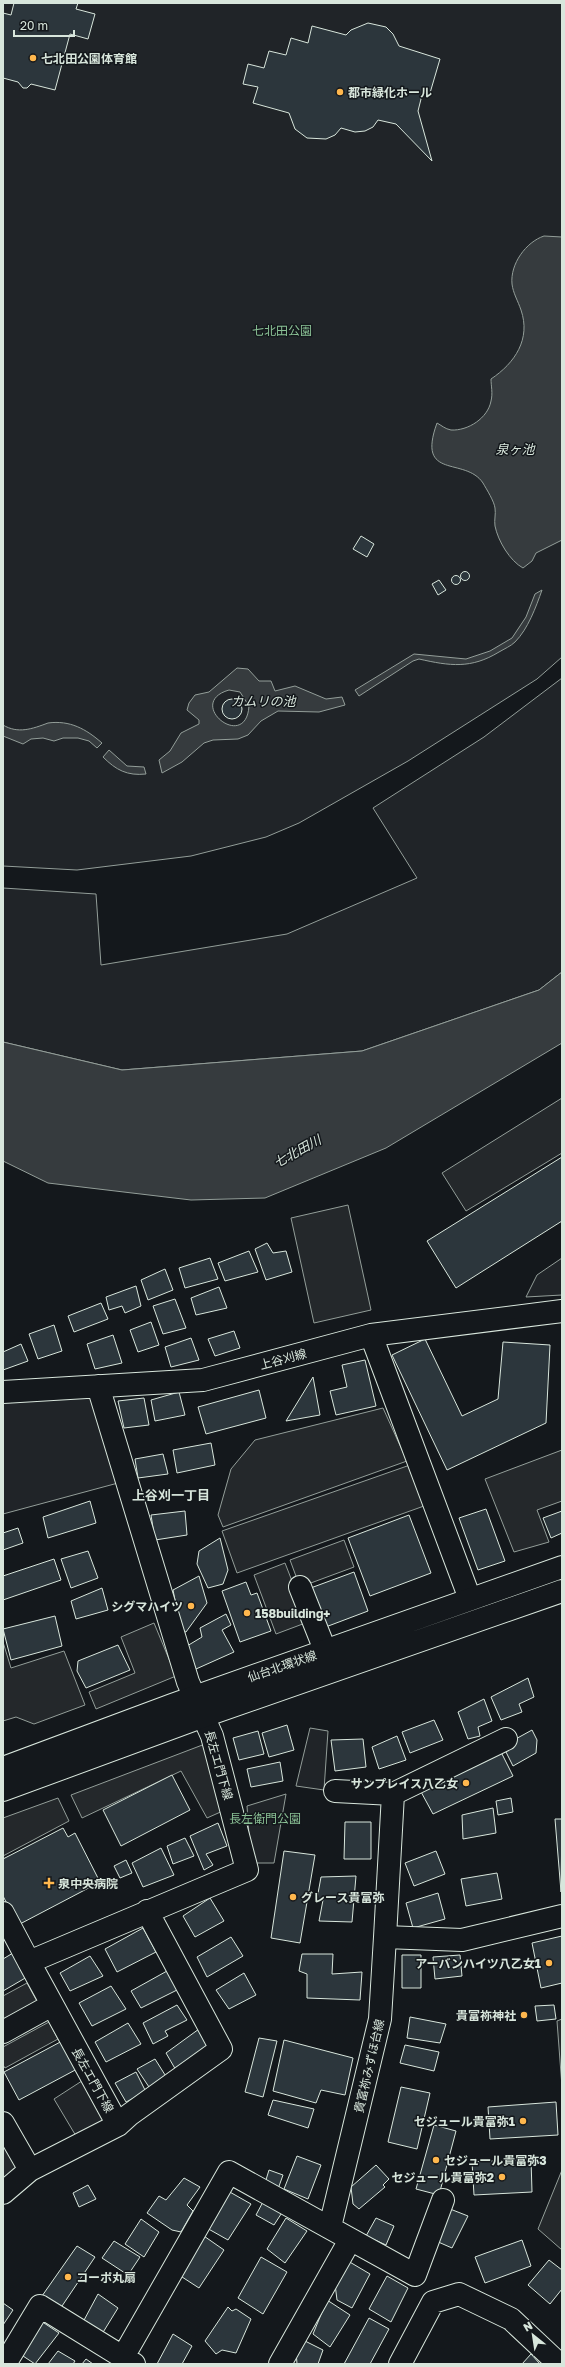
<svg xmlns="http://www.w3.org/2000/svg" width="565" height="2367" font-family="'Golos Text','Noto Sans JP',sans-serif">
	<rect width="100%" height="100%" fill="#14181c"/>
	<path fill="#202428" stroke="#939e99" d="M3,3h559v654l-25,22 -129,82 -109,62 -33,14 -75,19 -114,14 -74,-4z
		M562,678v294l-23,18 -177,61 -240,19 -119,-28v-154l93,6 5,71 186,-31 130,-56 -44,-70 111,-71z
		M562,1258v37l-36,2 11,-22z
		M98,1386l20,97 -115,31v-117z
		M310,1728l18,3 -4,59 -28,-4z
		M286,1794l-12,69h-23l-4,-57z
		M88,2077l22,42 -34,17 -22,-37z"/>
	<path fill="#24282b" stroke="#939e99" d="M562,1098v55l-96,58 -24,-38z
		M348,1205l23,105 -57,13 -23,-105z
		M383,1408l24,53 -184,66 -5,-12 13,-46 24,-29z
		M562,1450v51l-25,9 12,32 -35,10 -29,-73z
		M410,1465l14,41 -187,67 -15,-42z
		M344,1540l10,27 -54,20 -10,-27z
		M285,1563l23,59 -32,12 -22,-59z
		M154,1623l22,53 -80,33 -7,-17 46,-19 -14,-36z
		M3,1642l8,26 53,-17 21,54 -51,19 -18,-7 -13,4z
		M205,1744l20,66 -18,8 -26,-47 -99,47 -11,-23z
		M58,1798l11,23 -66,35v-38z
		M27,1983l12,22 -36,20v-29z
		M562,2019v68l-5,-66z
		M49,2022l9,17 -53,29 -2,-3v-18z
		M9,2144l14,25 -20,17v-38z
		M562,2170v80l-24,-21z"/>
	<path fill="#363b3e" stroke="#939e99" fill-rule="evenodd" d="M544,236l18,1v303l-26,13 -4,8 -9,7c-13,-7 -25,-27 -28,-42 -1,-6 1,-12 0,-18 -1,-7 -8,-18 -12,-25 -18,-27 -67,-2 -46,-60 4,2 8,6 14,7 17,1 37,-12 40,-29 2,-8 0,-15 0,-22 24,-16 40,-40 30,-69 -3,-9 -8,-17 -9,-26 -2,-20 14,-42 32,-48z
		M542,590c-6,17 -14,39 -27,52 -4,4 -11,7 -16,10 -28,17 -49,14 -80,7l-6,2 -54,35 -4,-6 59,-36 52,5 24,-8 22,-13 14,-21 9,-23z
		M237,668l11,1 11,12h12l4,10 20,-5 31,13 16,-2 3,8 -26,7 -41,-1 -17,10 -13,14 -10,4 -25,1 -9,3 -22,19 -20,11 -3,-13 11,-9 11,-18 18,-9v-4l-12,-10 2,-7 6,-8 14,-3zM229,690l11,2 9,14c-3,47 -65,-3 -20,-16z
		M48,723c22,-3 38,6 54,20l-5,5 -8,-7 -11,-3h-15l-9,3 -11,-3 -12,1 -8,5 -20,-8v-11c15,9 29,4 45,-2z
		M109,750l18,16 17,1 2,7c-19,2 -30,-4 -43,-17z
		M562,972v71l-176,105 -121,50 -74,2 -143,-17 -45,-22v-119l119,28 240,-19 177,-61z"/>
	<path fill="#2c363c" stroke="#d8e6dc" d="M14,3h64l-2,6 19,5 -7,25 -18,-5 -15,56 -24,-6 -4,4h-4l-5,-6 -15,-4v-65l8,2z
		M368,23l18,4 7,7 6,12 41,13 -10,34 -7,-2 -5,20 14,50 -36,-37 -18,-4 -5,7 -8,4 -10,1 -14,-4 -6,7 -9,4 -19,-1 -12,-9 -6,-16 -36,-10 5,-16 -15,-3 5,-20 16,4 5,-17 17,4 5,-17 17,5 4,-17 34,9 5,-5z
		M361,536l13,8 -7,13 -14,-8z
		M460.5 576a4.5 4.5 0 1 1 9 0a4.5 4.5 0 1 1-9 0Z
		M451.5 580a4.5 4.5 0 1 1 9 0a4.5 4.5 0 1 1-9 0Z
		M439,580l7,10 -8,5 -6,-11z
		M222 709a10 10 0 1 1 20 0a10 10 0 1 1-20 0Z
		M562,1157v64l-106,67 -29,-47z
		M267,1243l6,10 13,-2 6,21 -26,8 -11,-31z
		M249,1251l9,21 -33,9 -7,-18z
		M210,1258l8,21 -33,9 -6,-20z
		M165,1269l8,21 -25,10 -7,-20z
		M136,1286l5,20 -16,7 -3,-7 -13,4 -3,-13z
		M219,1287l8,21 -31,7 -5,-17z
		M175,1299l11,29 -23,6 -10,-28z
		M101,1303l7,16 -34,13 -6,-16z
		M151,1322l8,23 -21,7 -8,-22z
		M54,1325l8,26 -24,8 -9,-25z
		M234,1331l6,17 -25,8 -7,-17z
		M113,1335l9,28 -27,6 -8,-25z
		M191,1338l8,22 -28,7 -6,-20z
		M425,1339l37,77 36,-17 5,-57 47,3 -4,78 -99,47 -55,-115z
		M21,1344l7,17 -25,9v-18z
		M365,1360l11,46 -40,9 -6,-24 17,-4 -5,-22z
		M313,1377l7,38 -34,6z
		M259,1390l7,28 -60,16 -8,-27z
		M179,1392l6,23 -30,6 -4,-21z
		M144,1398l5,27 -25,3 -6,-27z
		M211,1443l4,22 -38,8 -4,-23z
		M163,1454l5,20 -30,4 -3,-19z
		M90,1501l6,22 -48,15 -5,-21z
		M486,1509l19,52 -27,9 -19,-52z
		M185,1511l2,24 -32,5 -4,-25z
		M562,1511v22l-11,5 -8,-20z
		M409,1515l22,58 -61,23 -22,-58z
		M18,1528l5,15 -20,7v-17z
		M220,1538l8,32 -5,14 -15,4 -11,-24 2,-13z
		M88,1551l10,27 -27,10 -10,-29z
		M54,1559l7,21 -58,20v-24z
		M354,1572l14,39 -45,17 -15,-39z
		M199,1576l8,27 -21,29 -10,-1 1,-21 -4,-20z
		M246,1582l5,13 6,-2 14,38 -31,11 -18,-51z
		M102,1588l6,22 -32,9 -5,-18z
		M226,1614l5,11 -9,5 12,22 -38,17 -9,-23 15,-9 -2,-9z
		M55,1616l7,30 -51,14 -8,-31z
		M118,1645l12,25 -44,18 -9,-17 1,-10z
		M528,1678l6,19 -15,7 3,8 -21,8 -10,-23z
		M484,1699l8,22 -14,6 2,9 -12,3 -10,-27z
		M434,1720l9,20 -33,13 -8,-21z
		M287,1725l7,25 -25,7 -7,-24z
		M532,1730l5,10 -1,13 -23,13 -10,-20z
		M258,1731l6,23 -25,6 -6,-22z
		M397,1736l9,24 -27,9 -7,-22z
		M363,1739l3,28 -31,4 -4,-31z
		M501,1752l12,24 -80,38 -13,-24z
		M280,1762l3,19 -32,6 -4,-18z
		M172,1775l18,35 -69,36 -18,-36z
		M511,1798l2,14 -15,3 -2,-14z
		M493,1808l3,25 -33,6 -1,-24z
		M555,1819h7l-1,73z
		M345,1822h26v37h-27z
		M218,1823l9,23 -21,8 7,11 -9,5 -14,-34z
		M63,1828l5,9 7,-4 25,49 -82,43 -15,-29v-37z
		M185,1838l9,18 -21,8 -6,-18z
		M161,1848l13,27 -31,12 -11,-24z
		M284,1851l31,4 -15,88 -29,-5z
		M436,1851l9,23 -31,12 -9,-23z
		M126,1860l6,13 -12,5 -6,-12z
		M497,1873l5,26 -36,7 -5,-27z
		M356,1876l-4,46 -33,-1 4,-21 -6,-1 4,-22z
		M438,1893l7,26 -32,9 -7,-25z
		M210,1898l14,23 -29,16 -12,-21z
		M143,1928l13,24 -39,20 -12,-23z
		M562,1936v47l-21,5 -9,-45z
		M231,1937l12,19 -36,21 -10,-20z
		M13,1953l14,24 -24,14v-32z
		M302,1954h31l-1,20 30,-2 -2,28 -53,-2v-24l-8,-3z
		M402,1955h19v33h-19z
		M460,1955l2,21 -27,3 -2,-22z
		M90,1956l13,20 -33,15 -10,-18z
		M167,1971l10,19 -36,18 -10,-17z
		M244,1973l12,22 -27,14 -13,-19z
		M111,1986l15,23 -34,17 -13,-23z
		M177,2005l10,15 -22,11 3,5 -15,8 -10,-21z
		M554,2005l2,14 -19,2 -2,-15z
		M410,2017l36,7 -6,19 -33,-5z
		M128,2023l13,21 -35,18 -11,-20z
		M199,2029l13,19 -35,24 -11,-19z
		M259,2038l18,3 -14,56 -18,-5z
		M64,2040l15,28 -60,32 -15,-28z
		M284,2040l69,18 -8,37 -24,-5 -5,13 -43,-12z
		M405,2045l34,7 -5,19 -34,-8z
		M155,2059l12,19 -16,12 -14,-21z
		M136,2072l10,20 -20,10 -11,-19z
		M401,2087l29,6 -13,56 -29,-7z
		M273,2100l41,9 -6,19 -40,-13z
		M556,2102l2,33 -68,4 -2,-32z
		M434,2125l22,6 -17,64 -23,-6z
		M297,2156l24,9 -13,34 -24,-10z
		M531,2159l1,33 -58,3 -2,-33z
		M376,2165l13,14 -6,6 2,2 -26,22 -6,-5 -2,-17z
		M269,2170l14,5 -5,14 -13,-6z
		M184,2178l16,9 -13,18 6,6 -12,21 -9,-2 -25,-17 12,-17 7,4z
		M88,2185l8,14 -17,8 -6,-14z
		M228,2191l23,13 -23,36 -23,-13z
		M264,2200l19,11 -9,14 -18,-10z
		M445,2207l23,9 -16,32 -16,-7z
		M286,2218l21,13 -22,32 -18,-14z
		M376,2218l18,8 -8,19 -20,-9z
		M141,2219l18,13 -15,25 -19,-13z
		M201,2234l23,16 -25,38 -20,-13z
		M522,2240l9,26 -46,17 -10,-26z
		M114,2241l26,16 -12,18 -26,-17z
		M77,2246l18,11 -35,52 -18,-13z
		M261,2257l26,15 -24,42 -25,-16z
		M549,2260l13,10v19l-12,15 -22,-19z
		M348,2261l22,13 -18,34 -15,-8 -2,-16z
		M387,2276l21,12 -17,34 -22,-13z
		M98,2294l20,14 -16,26 -19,-12z
		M327,2300l23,15 -20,32 -17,-13z
		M3,2303l10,7 -10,15z
		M228,2307l4,4 4,-2 15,10 -15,34 -14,-3 -6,4 -11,-13z
		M369,2318l20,11 -19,35h-26z
		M41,2321l18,12 -24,31 -15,-10z
		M173,2334l19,12 -10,18h-25z
		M303,2340l20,10 -5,14h-21l-1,-13z
		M58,2351l17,10 -2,3h-25z
		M531,2354l9,10h-18z
		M86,2359l7,5h-11z"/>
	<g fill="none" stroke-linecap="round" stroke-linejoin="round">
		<defs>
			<path id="minor" d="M371,1335l99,264
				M98,1386l90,296 24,54 35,134 -218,92 89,163 11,-10 92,-66 -74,-138
				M3,1392l200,-12 168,-45 191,-24
				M300,1587l25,63
				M335,1791l58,3 113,-55
				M3,1913l26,49
				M385,1937l8,-143
				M3,2032l49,-27
				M3,2123l27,47
				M3,2193l27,-23 88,-45
				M330,2227l50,-208 5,-82 77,3 100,-24
				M123,2357l106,-185 186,103 28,-75
				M5,2364l35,-58 94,58
				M280,2364l70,-124
				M400,2364l33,-62 26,-8 52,25 48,45"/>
			<path id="major" d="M3,1768l169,-63 390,-138
				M3,1790l201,-74 358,-125"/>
		</defs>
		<use href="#minor" stroke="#d8e6dc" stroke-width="24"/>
		<use href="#major" stroke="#d8e6dc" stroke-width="24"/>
		<use href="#minor" stroke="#14181c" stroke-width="22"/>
		<use href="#major" stroke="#14181c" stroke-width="22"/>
	</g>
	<g fill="#ffb74d" stroke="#14181c" stroke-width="1.5">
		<circle cx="33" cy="58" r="4"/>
		<circle cx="340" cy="92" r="4"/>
		<circle cx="191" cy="1606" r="4"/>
		<circle cx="247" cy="1613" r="4"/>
		<circle cx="466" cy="1783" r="4"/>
		<path d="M47 1877h4v4h4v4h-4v4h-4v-4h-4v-4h4z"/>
		<circle cx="293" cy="1897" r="4"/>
		<circle cx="549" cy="1963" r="4"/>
		<circle cx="524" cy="2015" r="4"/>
		<circle cx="523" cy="2121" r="4"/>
		<circle cx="436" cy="2160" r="4"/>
		<circle cx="502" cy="2177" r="4"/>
		<circle cx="68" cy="2277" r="4"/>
	</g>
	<g text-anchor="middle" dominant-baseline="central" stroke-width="3" stroke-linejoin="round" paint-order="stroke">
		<g font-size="12" font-weight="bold" fill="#d8e6dc" stroke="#14181c" text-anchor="start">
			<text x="41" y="58">七北田公園体育館</text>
			<text x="348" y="92">都市緑化ホール</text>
			<text x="183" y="1606" text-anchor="end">シグマハイツ</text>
			<text x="255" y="1613">158building+</text>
			<text x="458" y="1783" text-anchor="end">サンプレイス八乙女</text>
			<text x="58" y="1883">泉中央病院</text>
			<text x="301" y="1897">グレース貴富弥</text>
			<text x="541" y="1963" text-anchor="end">アーバンハイツ八乙女1</text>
			<text x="516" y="2015" text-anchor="end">貴富祢神社</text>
			<text x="515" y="2121" text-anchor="end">セジュール貴富弥1</text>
			<text x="444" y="2160">セジュール貴富弥3</text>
			<text x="494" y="2177" text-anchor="end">セジュール貴富弥2</text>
			<text x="76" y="2277">コーポ丸扇</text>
		</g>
		<g font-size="12" fill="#8ac095" stroke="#14181c">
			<text x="282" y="330">七北田公園</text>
			<text x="265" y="1818">長左衛門公園</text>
		</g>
		<g font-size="12" fill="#d8e6dc" stroke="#14181c">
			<text transform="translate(283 1359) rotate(-15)">上谷刈線</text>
			<text transform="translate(282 1666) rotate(-19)">仙台北環状線</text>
			<text transform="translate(219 1765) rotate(74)">長左エ門下線</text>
			<text transform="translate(369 2066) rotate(-77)">貴富祢みずほ台線</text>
			<text transform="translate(93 2080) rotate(61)">長左エ門下線</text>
		</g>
		<g font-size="13" font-style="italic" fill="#d8e6dc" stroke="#14181c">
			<text x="515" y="449">泉ヶ池</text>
			<text x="263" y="701">カムリの池</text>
			<text transform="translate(297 1151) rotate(-29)">七北田川</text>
		</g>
		<g font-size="13" font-weight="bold" fill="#d8e6dc" stroke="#14181c">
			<text x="171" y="1495">上谷刈一丁目</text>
		</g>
	</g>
	<rect width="565" height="2367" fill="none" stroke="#d8e6dc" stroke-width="8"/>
	<g transform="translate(533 2335) rotate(330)" stroke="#14181c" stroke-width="3" paint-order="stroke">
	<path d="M0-3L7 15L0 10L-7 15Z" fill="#d8e6dc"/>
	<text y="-6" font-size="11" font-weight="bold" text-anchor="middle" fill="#d8e6dc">N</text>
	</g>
	<path d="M14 30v6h60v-6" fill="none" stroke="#d8e6dc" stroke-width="2"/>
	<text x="20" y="30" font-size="12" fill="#d8e6dc" stroke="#14181c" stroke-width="3" paint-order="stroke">20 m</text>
</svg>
